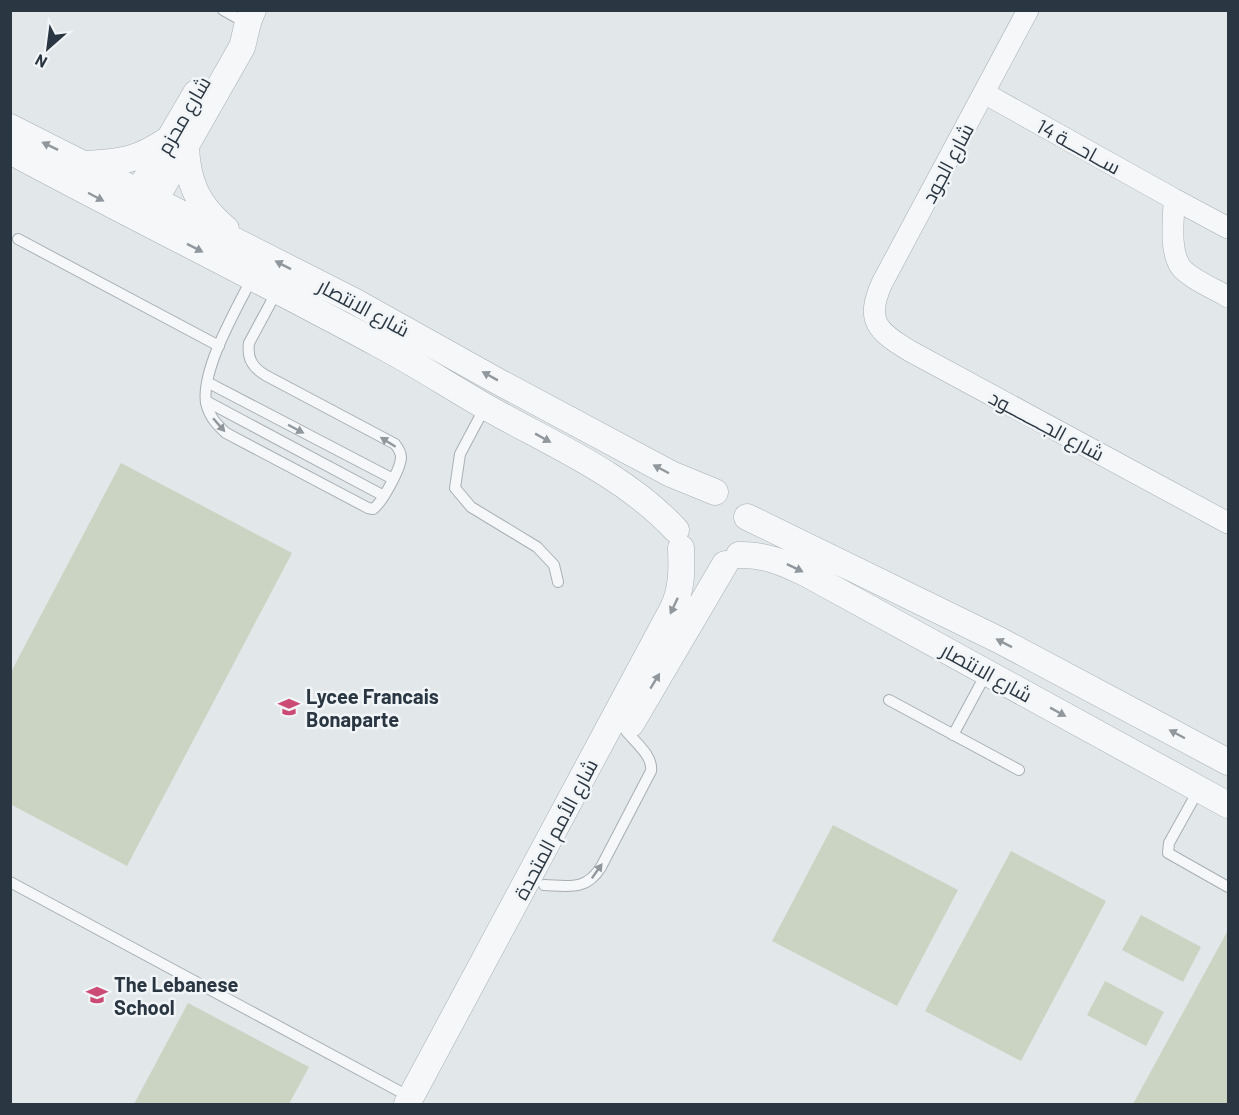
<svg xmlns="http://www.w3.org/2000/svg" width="1239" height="1115" font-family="Barlow,Cairo,sans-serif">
	<rect width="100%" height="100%" fill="#e2e7ea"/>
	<path fill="#cbd4c3" d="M121,463l171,90 -165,313 -117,-62 1,-132z
		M833,825l125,65 -61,116 -125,-65z
		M1011,851l95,50 -85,160 -96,-50z
		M1141,915l60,32 -18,35 -61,-32z
		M1227,932l1,1v171h-95z
		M1105,981l59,31 -18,34 -59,-31z
		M188,1003l121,64 -20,37h-155z"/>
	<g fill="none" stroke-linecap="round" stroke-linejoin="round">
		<defs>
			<path id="service" d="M223,10l23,13
				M18,239l201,107
				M252,278c-15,30 -51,91 -46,125 3,13 10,21 20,30l142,75 5,1c9,-6 28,-41 28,-52 0,-5 -3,-9 -6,-13l-130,-69c-13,-8 -18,-17 -16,-32l28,-52
				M207,382l186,97
				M206,401l178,95
				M485,407l-25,47 -5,34 16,19 66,40 17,18 4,17
				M889,700l130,70
				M953,735l34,-63
				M1199,789l-30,54 -1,10 60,34
				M10,882l400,215
				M544,885c25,1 42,6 57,-18l50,-96c2,-15 -15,-28 -24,-39"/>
			<path id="minor" d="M1028,10l-146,273c-17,38 -5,48 28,68l318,172
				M984,93l190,106
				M1228,228l-54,-29c0,20 -5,49 6,67 8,12 35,23 48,31"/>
			<path id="tertiary" d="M10,127l344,174 145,81 172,92 44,18
				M186,145c1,37 12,61 40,84
				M10,151c123,66 248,128 370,194 36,19 71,42 106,62 65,37 138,67 190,123
				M87,164c36,-2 51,-4 82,-25
				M130,206l66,-113
				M147,214l95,-167c4,-13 4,-24 11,-37
				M747,517l252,123 229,122
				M739,555c25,-1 46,8 68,19l421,231
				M631,724l94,-160
				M407,1104l265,-494c10,-20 10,-39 9,-62"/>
		</defs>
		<use href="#service" stroke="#a7afb4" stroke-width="12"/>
		<use href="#minor" stroke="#a7afb4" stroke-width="22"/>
		<use href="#tertiary" stroke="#a7afb4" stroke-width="27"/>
		<use href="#service" stroke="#f5f7f8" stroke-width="10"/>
		<use href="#minor" stroke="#f5f7f8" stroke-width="21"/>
		<use href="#tertiary" stroke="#f5f7f8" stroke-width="26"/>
	</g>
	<defs><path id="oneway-solid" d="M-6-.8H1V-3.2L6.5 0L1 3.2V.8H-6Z" transform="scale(1.5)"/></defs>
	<g fill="#90979d">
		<use href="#oneway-solid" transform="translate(50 146) rotate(-154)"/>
		<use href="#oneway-solid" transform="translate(96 197) rotate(28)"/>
		<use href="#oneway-solid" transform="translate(195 248) rotate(27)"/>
		<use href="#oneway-solid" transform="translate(283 265) rotate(-153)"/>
		<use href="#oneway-solid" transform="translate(490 376) rotate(-151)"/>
		<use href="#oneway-solid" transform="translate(219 425) rotate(49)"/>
		<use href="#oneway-solid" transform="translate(296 429) rotate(28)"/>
		<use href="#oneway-solid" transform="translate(543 438) rotate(29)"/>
		<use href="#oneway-solid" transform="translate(388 442) rotate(-148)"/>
		<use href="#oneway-solid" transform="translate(661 469) rotate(-152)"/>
		<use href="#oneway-solid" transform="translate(795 568) rotate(26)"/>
		<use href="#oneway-solid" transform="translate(674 606) rotate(115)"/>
		<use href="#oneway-solid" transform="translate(1004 643) rotate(-153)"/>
		<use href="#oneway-solid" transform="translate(655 681) rotate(-59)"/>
		<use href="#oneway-solid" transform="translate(1058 712) rotate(29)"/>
		<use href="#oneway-solid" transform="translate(1177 734) rotate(-152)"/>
		<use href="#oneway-solid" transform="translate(597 871) rotate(-55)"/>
	</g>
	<defs>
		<symbol id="school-bare" viewBox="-9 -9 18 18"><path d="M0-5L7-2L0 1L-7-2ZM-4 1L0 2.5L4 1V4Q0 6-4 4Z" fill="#cc4b75" stroke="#f2f5f7" stroke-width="2.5" paint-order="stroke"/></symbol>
	</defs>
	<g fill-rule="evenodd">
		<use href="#school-bare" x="274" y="692" width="30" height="30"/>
		<use href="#school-bare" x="82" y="980" width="30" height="30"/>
	</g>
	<g text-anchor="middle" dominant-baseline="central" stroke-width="5" stroke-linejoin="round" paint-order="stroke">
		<g font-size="20" fill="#2a3742" stroke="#f2f5f7">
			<text transform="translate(183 115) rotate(-60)">شارع محزم</text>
			<text transform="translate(1079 146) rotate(29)">ســاحـــة 14</text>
			<text transform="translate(947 163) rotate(-62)">شارع الجود</text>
			<text transform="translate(364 307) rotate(28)">شارع الانتصار</text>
			<text transform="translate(1047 425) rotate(28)">شارع الجــــــــود</text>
			<text transform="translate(987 672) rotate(29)">شارع الانتصار</text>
			<text transform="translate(555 829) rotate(-62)">شارع الأمم المتحدة</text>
		</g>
		<g font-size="20" font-weight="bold" fill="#2a3742" stroke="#f2f5f7" text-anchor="start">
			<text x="306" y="696">Lycee Francais<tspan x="306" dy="23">Bonaparte</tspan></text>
			<text x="114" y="984">The Lebanese<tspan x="114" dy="23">School</tspan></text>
		</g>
	</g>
	<rect width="1239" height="1115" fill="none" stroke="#2a3742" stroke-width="24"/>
	<g transform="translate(48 48) rotate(208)" stroke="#f2f5f7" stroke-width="4.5" paint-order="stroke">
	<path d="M0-4.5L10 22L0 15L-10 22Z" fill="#2a3742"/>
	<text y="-9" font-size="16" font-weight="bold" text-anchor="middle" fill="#2a3742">N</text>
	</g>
</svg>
